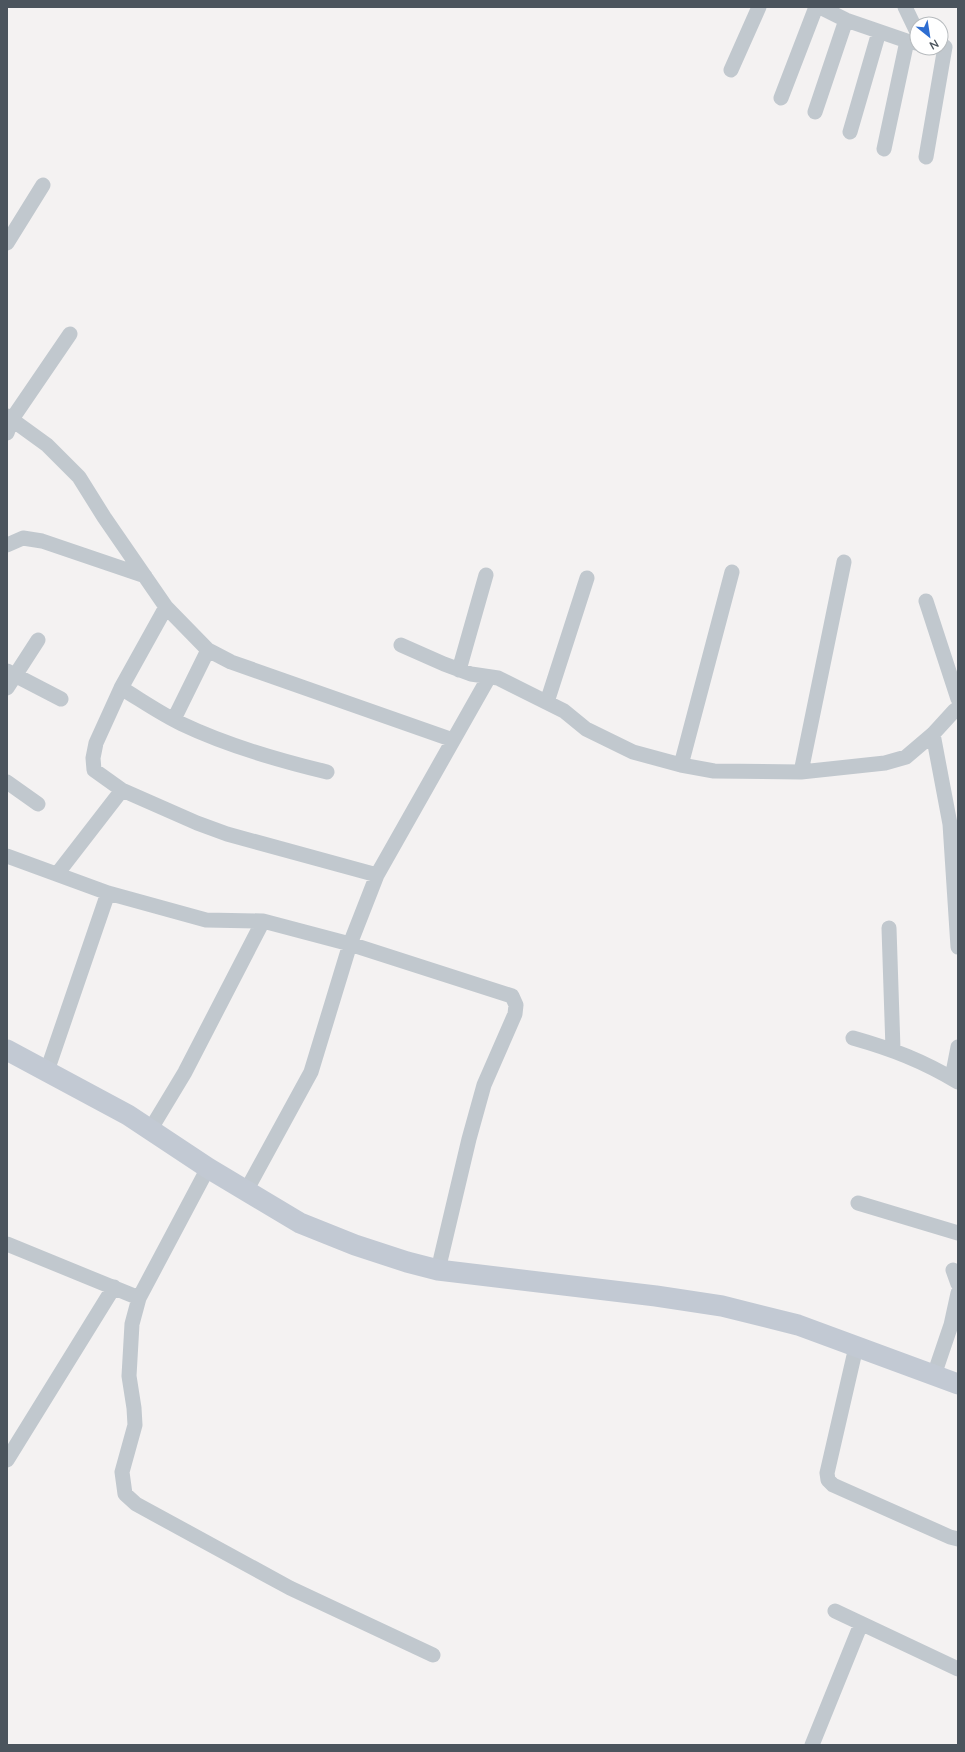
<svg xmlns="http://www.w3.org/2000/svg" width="965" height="1752" font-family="Lato,sans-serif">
	<rect width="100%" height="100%" fill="#f4f2f2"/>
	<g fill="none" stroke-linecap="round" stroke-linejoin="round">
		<path stroke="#c1c8ce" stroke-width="15" d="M820,7l26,13 61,21 9,2
			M905,7l12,25
			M731,70l28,-63
			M781,98l35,-91
			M815,112l31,-92
			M850,132l29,-100
			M884,149l23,-108
			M926,157l19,-110
			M7,243l36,-58
			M7,416l40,29 32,32 25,40 62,90 42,43 23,12 222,78
			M7,433l5,-14 58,-85
			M7,545l16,-7 19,3 103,35
			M926,601l32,98
			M166,607l-45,81 -25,55 -3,15 1,12 28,20 75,33 30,11 150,41
			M401,645l43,19 27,10 27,4 66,33 22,18 47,23 48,13 33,6 87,1 84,-9 21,-6 27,-23 21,-23 4,-3
			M459,670l27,-95
			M7,671l54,28
			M7,688l31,-48
			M121,688c20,12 40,26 61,36 46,22 95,36 145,48
			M547,702l40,-124
			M174,719l34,-69
			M933,734l17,90 8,123
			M681,765l51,-193
			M801,772l43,-210
			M7,782l31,22
			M7,856l101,37 98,27 57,1 87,23 162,52 4,9 -1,9 -31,71 -15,54 -31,131
			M57,874l65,-84
			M889,928l4,121
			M853,1038c39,11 70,23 105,44
			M47,1071l61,-178
			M952,1078l6,-31
			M150,1130l35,-58 78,-151
			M208,1168l-69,130 -7,26 -3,52 5,32 1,17 -13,47 3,22 11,10 154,84 143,67
			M246,1191l65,-119 39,-128 27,-69 112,-198
			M858,1203l100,30
			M7,1244l132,54
			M953,1270l5,14
			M856,1347l-29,126 1,7 5,5 117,52 8,2
			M934,1375l17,-50 7,-32
			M7,1460l107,-173
			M835,1611l123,58
			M812,1745l49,-121"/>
		<path stroke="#c2c9d3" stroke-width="21" d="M7,1050l121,65 80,53 92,55 55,22 52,17 31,8 218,26 66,10 76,19 160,59"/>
	</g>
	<rect width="965" height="1752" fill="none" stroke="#4b545d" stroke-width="16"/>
	<g transform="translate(929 36) rotate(150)"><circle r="19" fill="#ffffff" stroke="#b7bbbe"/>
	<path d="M0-3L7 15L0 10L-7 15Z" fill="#2e6dd1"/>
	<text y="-6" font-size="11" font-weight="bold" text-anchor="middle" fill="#4b545d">N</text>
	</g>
</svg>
